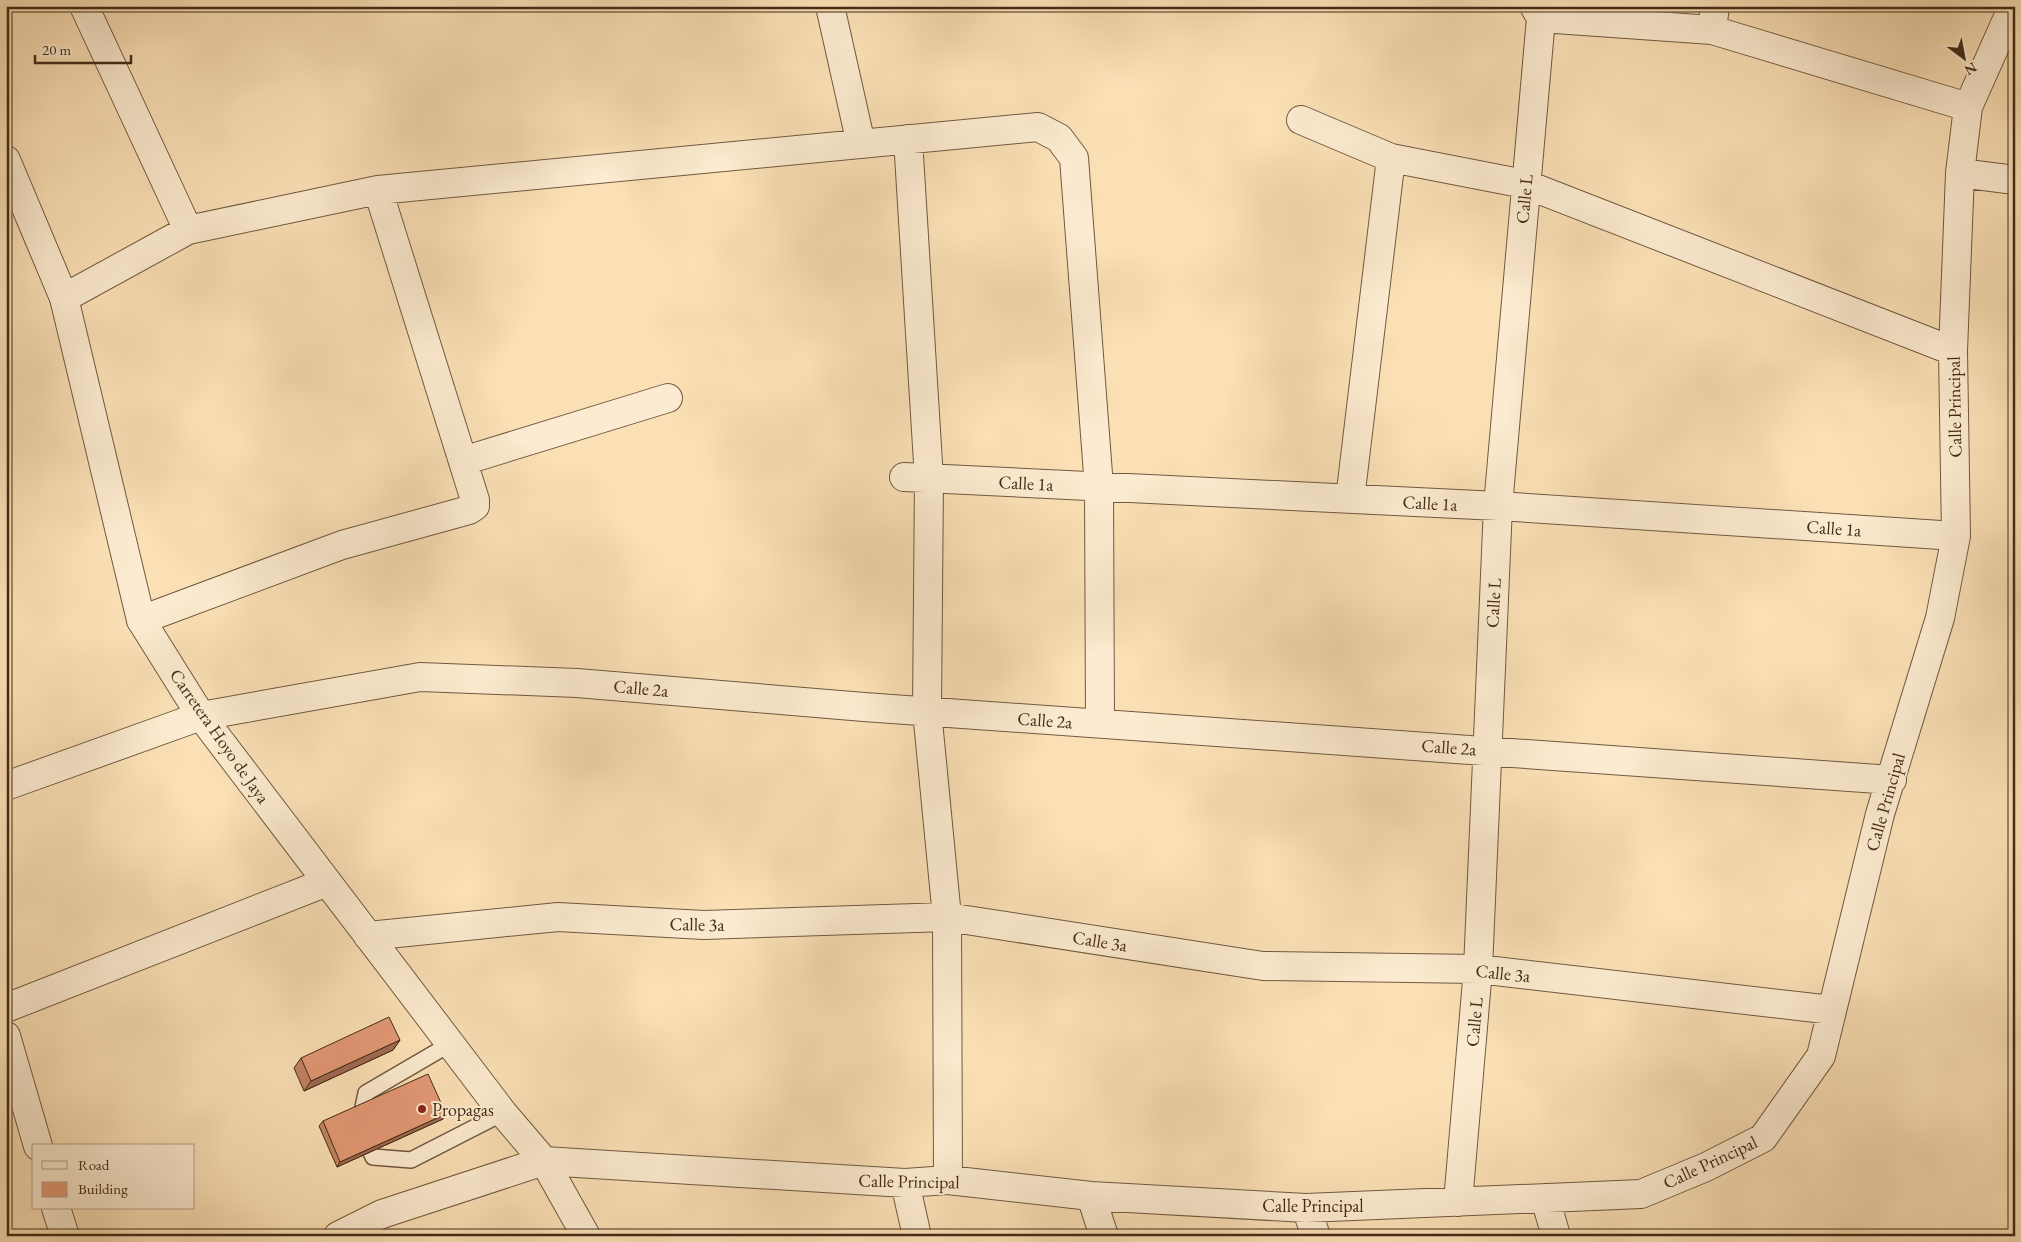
<svg xmlns="http://www.w3.org/2000/svg" width="2021" height="1242" font-family="'EB Garamond',serif">
	<rect width="100%" height="100%" fill="#fbe0b6"/>
	<filter id="stains"><feTurbulence type="fractalNoise" baseFrequency=".004" numOctaves="4"/><feColorMatrix values="0 0 0 0 .2 0 0 0 0 .09 0 0 0 0 .02 0 0 0 .5 -.17"/></filter>
	<radialGradient id="worn" r=".72"><stop offset=".6" stop-color="#630" stop-opacity="0"/><stop offset="1" stop-color="#630" stop-opacity=".3"/></radialGradient>
	<g fill="none" stroke-linecap="round" stroke-linejoin="round">
		<defs>
			<path id="service" d="M450,1044l-84,49 -7,33 14,31 38,3 92,-47"/>
			<path id="minor" d="M84,6l104,224
				M830,6l31,138
				M1541,18l171,12 256,77
				M1712,30l3,-24
				M1301,120l90,38 134,26 428,167
				M908,139l21,340 -2,232 20,206 1,263
				M1960,173l55,7
				M64,298l124,-68 190,-40 660,-63 21,11 15,20 25,329 1,236
				M463,461l205,-63
				M904,477l594,29 458,30
				M1350,499l41,-341
				M141,620l201,-75 127,-35 6,-4v-6l-97,-310
				M6,786l195,-70 219,-39 157,6 287,24 1028,73
				M368,936l190,-19 146,8 243,-8 316,49 215,3 354,41
				M6,1008l321,-126
				M6,1036l32,110
				M905,1183l12,53
				M1091,1196l13,40
				M1545,1198l11,38
				M1458,1202l20,-233 20,-463 43,-488 -7,-12
				M56,1208l9,28
				M1306,1208l10,28
				M338,1236l44,-22 162,-53 361,22 43,-3 143,16 215,12 335,-14 65,-27 57,-29 58,-82 59,-242 60,-196 16,-82 -3,-185 7,-178 8,-66 45,-101"/>
			<path id="tertiary" d="M6,160l58,138 77,322 60,96 302,397 41,48 42,75"/>
		</defs>
		<use href="#service" stroke="#71593f" stroke-width="18"/>
		<use href="#minor" stroke="#71593f" stroke-width="30"/>
		<use href="#tertiary" stroke="#71593f" stroke-width="30"/>
		<use href="#service" stroke="#fcebd0" stroke-width="15"/>
		<use href="#minor" stroke="#fcebd0" stroke-width="28"/>
		<use href="#tertiary" stroke="#fcebd0" stroke-width="28"/>
	</g>
	<path fill="#c48465" stroke="#432c17" d="M400,1040l-7,10 -89,41 -10,-23 7,-10z
		M443,1119l-106,48 -18,-41 4,-5z"/>
	<path fill="#a06b53" stroke="#432c17" d="M400,1040l-7,10 -89,41 7,-10z
		M446,1114l-3,5 -106,48 3,-5z"/>
	<path fill="#e49976" stroke="#432c17" d="M389,1017l11,23 -89,41 -10,-23z
		M428,1074l18,40 -106,48 -17,-41z"/>
	<circle fill="#8f2418" stroke="#fcebd0" stroke-width="2" cx="422" cy="1109" r="5"/>
	<g text-anchor="middle" dominant-baseline="central" stroke-width="4" stroke-linejoin="round" paint-order="stroke">
		<g font-size="18" fill="#432c17" stroke="#fcebd0">
			<text transform="translate(1524 199) rotate(-85)">Calle L</text>
			<text transform="translate(1954 407) rotate(-91)">Calle Principal</text>
			<text transform="translate(1026 483) rotate(3)">Calle 1a</text>
			<text transform="translate(1430 503) rotate(3)">Calle 1a</text>
			<text transform="translate(1834 528) rotate(4)">Calle 1a</text>
			<text transform="translate(1493 603) rotate(-87)">Calle L</text>
			<text transform="translate(641 688) rotate(5)">Calle 2a</text>
			<text transform="translate(1045 720) rotate(4)">Calle 2a</text>
			<text transform="translate(220 736) rotate(55)">Carretera Hoyo de Jaya</text>
			<text transform="translate(1449 747) rotate(4)">Calle 2a</text>
			<text transform="translate(1885 802) rotate(-74)">Calle Principal</text>
			<text transform="translate(697 924) rotate(1)">Calle 3a</text>
			<text transform="translate(1100 941) rotate(9)">Calle 3a</text>
			<text transform="translate(1503 973) rotate(6)">Calle 3a</text>
			<text transform="translate(1474 1022) rotate(-85)">Calle L</text>
			<text transform="translate(1710 1162) rotate(-25)">Calle Principal</text>
			<text transform="translate(909 1181) rotate(1)">Calle Principal</text>
			<text x="1313" y="1205">Calle Principal</text>
		</g>
		<g font-size="18" fill="#432c17" stroke="#fcebd0" text-anchor="start">
			<text x="432" y="1109">Propagas</text>
		</g>
	</g>
	<rect width="2021" height="1242" fill="none" stroke="#fbe0b6" stroke-width="25"/>
	<rect x="8" y="8" width="2006" height="1227" fill="none" stroke="#432c17" stroke-width="2.5"/>
	<rect x="12" y="12" width="1996" height="1217" fill="none" stroke="#432c17"/>
	<rect x="32" y="1144" width="162" height="65" fill="#fcebd0" stroke="#b29f86"/>
	<rect x="42" y="1161" width="25" height="8" fill="#fcebd0" stroke="#b29f86"/>
	<text x="78" y="1170" font-size="15" fill="#432c17">Road</text>
	<rect x="42" y="1182" width="25" height="15" fill="#e49976" stroke="#b29f86"/>
	<text x="78" y="1194" font-size="15" fill="#432c17">Building</text>
	<g transform="translate(1964 58) rotate(148)" stroke="#fcebd0" stroke-width="4" paint-order="stroke">
	<path d="M0-4L9 19L0 12L-9 19Z" fill="#432c17"/>
	<text y="-8" font-size="14" font-weight="bold" text-anchor="middle" fill="#432c17">N</text>
	</g>
	<path d="M35 55v8h96v-8" fill="none" stroke="#432c17" stroke-width="2.5"/>
	<text x="42" y="55" font-size="15" fill="#432c17" stroke="#fcebd0" stroke-width="4" paint-order="stroke">20 m</text>
	<rect width="100%" height="100%" filter="url(#stains)"/>
	<rect width="100%" height="100%" fill="url(#worn)"/>
</svg>
